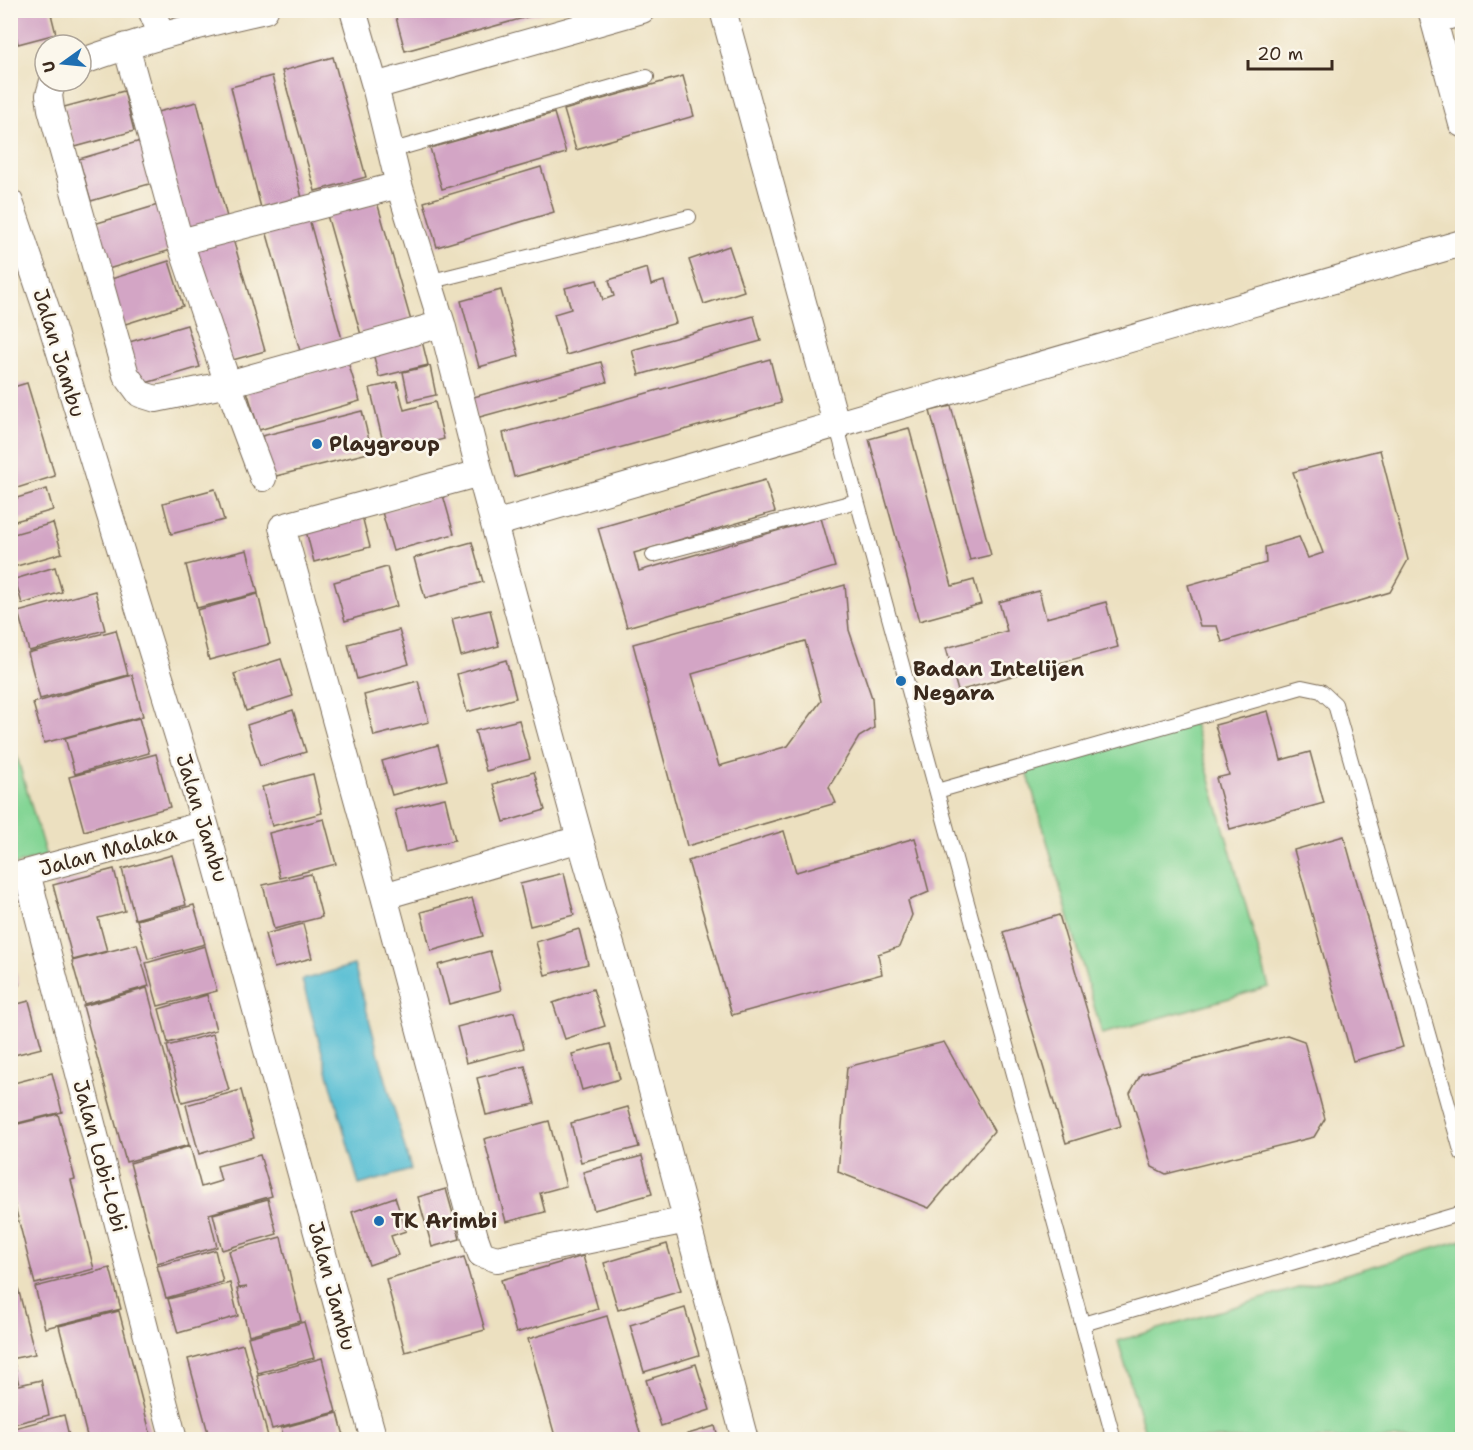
<svg xmlns="http://www.w3.org/2000/svg" width="1473" height="1450" font-family="'Shantell Sans',sans-serif">
	<rect width="100%" height="100%" fill="#fbf7ec"/>
	<filter id="ink" filterUnits="userSpaceOnUse"><feTurbulence type="fractalNoise" baseFrequency=".0167" numOctaves="2"/><feDisplacementMap in="SourceGraphic" scale="12" xChannelSelector="R" yChannelSelector="G"/><feConvolveMatrix kernelMatrix="1 2 1 2 8 2 1 2 1" color-interpolation-filters="sRGB"/></filter>
	<filter id="wash" filterUnits="userSpaceOnUse"><feTurbulence type="fractalNoise" baseFrequency=".008" numOctaves="4" result="noise"/><feDisplacementMap in="SourceGraphic" scale="24" xChannelSelector="R" yChannelSelector="G"/><feGaussianBlur stdDeviation="1.35" result="paint"/><feColorMatrix in="noise" values="0 0 0 0 0 0 0 0 0 0 0 0 0 0 0 0 0 1.4 0 .05"/><feComposite in="paint" operator="in"/></filter>
	<g filter="url(#wash)">
		<rect width="100%" height="100%" fill="#ece0c0"/>
		<path fill="#84d595" stroke="#60805a" stroke-width="1.5" d="M1194,723l75,264 -167,47 -75,-263z
			M10,733l36,123 -36,10z
			M1462,1240v199h-315l-29,-98z"/>
		<path fill="#55bdd3" stroke="#487478" stroke-width="1.5" d="M354,965l57,205 -52,15 -57,-205z"/>
		<g id="blocks">
			<path fill="#d3a5c5" fill-rule="evenodd" d="M10,10h40l6,24 -38,10z
				M394,10h155v1l-144,40z
				M333,57l33,120 -51,14 -33,-120z
				M272,76l30,122 -41,10 -30,-121z
				M683,76l11,40 -118,34 -12,-40z
				M124,91l10,40 -59,16 -11,-40z
				M197,102l31,119 -43,11 -32,-119z
				M554,113l12,40 -124,36 -12,-41z
				M144,140l12,42 -65,19 -12,-42z
				M541,167l13,45 -117,35 -13,-45z
				M377,202l34,119 -50,14 -34,-120z
				M158,205l13,45 -63,19 -14,-45z
				M308,215l34,124 -42,12 -35,-124z
				M231,232l34,119 -43,12 -34,-118z
				M729,246l15,45 -40,13 -15,-44z
				M169,261l14,45 -61,19 -14,-45z
				M647,268l4,17 13,-4 12,42 -110,32 -12,-41 17,-5 -6,-21 32,-8 6,20 11,-4 -5,-16z
				M501,290l18,66 -40,11 -18,-66z
				M754,316l7,25 -122,34 -7,-25z
				M187,325l13,42 -61,18 -13,-42z
				M420,333l8,32 -49,12 -8,-32z
				M770,359l11,44 -267,74 -11,-44z
				M348,362l12,39 -101,29 -12,-39z
				M601,362l6,20 -131,36 -6,-20z
				M430,366l6,29 -27,6 -6,-29z
				M397,382l7,28 31,-8 9,37 -42,11 -1,-8 -17,4 -14,-58z
				M27,383l28,93 -44,14 -1,-102z
				M951,406l40,149 -21,5 -40,-149z
				M362,411l10,41 -100,25 -10,-41z
				M909,428l43,158 22,-6 7,24 -62,17 -50,-182z
				M1380,450l28,110 -18,32 -168,50 -5,-16h-17l-12,-41 78,-22 -1,-16 34,-10 9,21 15,-5 -30,-81z
				M765,480l10,32 -141,41 5,18 182,-53 14,49 -208,60 -29,-99z
				M47,489l6,21 -41,12 -2,-22z
				M215,489l9,31 -53,14 -8,-31z
				M443,495l11,39 -61,17 -11,-39z
				M360,508l10,39 -56,15 -10,-39z
				M53,523l9,30 -52,15v-33z
				M472,542l11,40 -58,16 -11,-40z
				M247,550l11,43 -61,15 -11,-43z
				M55,567l7,25 -40,12 -7,-25z
				M387,567l10,39 -52,15 -11,-39z
				M845,585l4,45 23,68 2,30 -15,9 -30,50 7,16 -149,43 -54,-202zM805,641l16,60 -33,45 -69,20 -27,-92z
				M95,591l10,39 -76,21 -11,-39z
				M1039,591l7,27 60,-16 12,45 -160,44 -12,-43 61,-17 -8,-29z
				M258,594l12,50 -61,16 -12,-50z
				M490,610l9,36 -38,10 -9,-37z
				M116,630l12,45 -88,24 -12,-46z
				M399,630l10,34 -52,15 -9,-35z
				M281,659l12,37 -47,15 -12,-37z
				M506,660l10,38 -49,14 -10,-38z
				M132,675l11,41 -99,27 -11,-40z
				M418,681l11,41 -55,14 -10,-41z
				M293,710l13,42 -46,14 -13,-41z
				M1268,711l13,49 29,-8 14,51 -94,26 -14,-51 13,-3 -14,-50z
				M139,718l10,35 -74,21 -10,-36z
				M519,720l11,39 -44,12 -11,-40z
				M438,745l9,35 -55,15 -10,-34z
				M156,754l14,53 -86,24 -15,-54z
				M534,772l11,38 -41,12 -11,-38z
				M313,774l9,39 -50,13 -10,-39z
				M445,798l10,42 -50,12 -10,-42z
				M324,819l12,45 -56,14 -11,-45z
				M784,831l12,41 119,-34 14,54 -21,9 4,14 -13,32 -21,7 4,20 -150,41 -44,-154z
				M1344,836l59,211 -50,14 -59,-211z
				M172,855l14,50 -51,14 -13,-50z
				M114,869l11,42 -27,7 9,33 -34,9 -20,-75z
				M564,873l10,42 -44,11 -10,-42z
				M311,874l11,43 -48,12 -11,-44z
				M472,898l11,38 -52,15 -10,-39z
				M194,905l11,39 -57,15 -11,-39z
				M1059,915l62,211 -55,17 -63,-211z
				M303,924l9,34 -38,10 -9,-34z
				M579,929l9,35 -43,11 -9,-33z
				M137,944l12,42 -65,18 -12,-43z
				M205,946l12,45 -59,15 -12,-43z
				M490,951l11,39 -52,14 -11,-39z
				M11,953l8,32 -9,2v-33z
				M147,988l42,157 -63,17 -43,-156z
				M593,989l12,37 -40,13 -12,-36z
				M207,995l9,35 -48,13 -9,-34z
				M29,1001l13,47 -32,8v-50z
				M514,1012l10,36 -58,15 -9,-36z
				M213,1034l16,56 -47,12 -15,-56z
				M1287,1035l17,6 21,78 -11,18 -148,37 -14,-7 -22,-74 11,-19z
				M944,1042l50,89 -65,77 -91,-36 9,-105z
				M610,1044l10,35 -38,11 -10,-36z
				M525,1066l10,38 -49,11 -9,-37z
				M52,1073l10,39 -52,13v-41z
				M241,1090l13,48 -55,16 -13,-49z
				M628,1107l11,40 -58,15 -10,-39z
				M58,1114l17,65 -4,1 23,89 -59,15 -23,-89h-2v-69z
				M549,1121l17,65 -26,7 5,19 -39,10 -22,-83z
				M190,1146l11,41 20,-6 -4,-15 43,-11 12,41 -63,18 8,33 -60,16 -27,-100z
				M642,1156l10,38 -58,16 -11,-38z
				M446,1189l14,50 -28,8 -14,-50z
				M395,1197l11,34 -15,5 7,19 -29,10 -17,-53z
				M268,1199l9,35 -55,16 -9,-36z
				M281,1237l20,84 -52,14 -12,-46 10,-2 -8,1 -10,-37z
				M667,1244l14,47 -63,19 -14,-47z
				M215,1250l8,32 -57,16 -9,-32z
				M583,1256l15,53 -82,24 -15,-53z
				M464,1257l21,73 -80,22 -19,-73z
				M110,1268l11,41 -76,19 -10,-41z
				M230,1283l8,33 -60,17 -10,-34z
				M18,1288l17,66 -25,5v-69z
				M685,1308l14,47 -55,17 -14,-47z
				M119,1311l6,23 27,106h-64l-23,-91 -6,-23z
				M607,1316l35,124h-86l-28,-101z
				M304,1322l10,36 -56,15 -10,-36z
				M243,1344l26,96h-59l-22,-81z
				M322,1358l14,54 -64,17 -15,-53z
				M14,1363l5,22 22,-5 8,35 -39,10v-61z
				M696,1364l14,46 -49,16 -15,-46z
				M338,1413l7,27h-60l-4,-12z
				M64,1415l6,25h-60v-11z
				M715,1426l4,14h-48v-1z"/>
		</g>
	</g>
	<g filter="url(#ink)">
		<use href="#blocks" fill-opacity="0" stroke="#796a57" stroke-width="1.5"/>
		<g fill="none" stroke-linecap="round" stroke-linejoin="round">
			<defs>
				<path id="lane" d="M390,151l257,-74
					M428,282l261,-65
					M837,427l277,1013
					M653,555l204,-54
					M937,791l365,-104 19,4 14,13 127,450
					M1083,1324l379,-111"/>
				<path id="street" d="M151,10l11,25
					M353,10l22,76 24,99 43,139 38,149 100,366 54,184 111,417
					M723,10l114,417
					M1431,10l31,114
					M1434,20l28,-7
					M126,46l54,196 48,142 35,94
					M81,62c60,-22 121,-38 184,-52
					M53,81l-4,14 2,14 75,266 14,19 16,5 72,-15 214,-60
					M375,86l267,-76
					M10,202l39,115 156,507 169,616
					M180,242l219,-57
					M480,473l-198,54 102,369 91,341 6,17 16,5 190,-39
					M494,524c324,-92 645,-189 968,-281
					M27,873l147,567
					M11,877l194,-53
					M384,896l196,-57"/>
			</defs>
			<use href="#lane" stroke="#796a57" stroke-width="16"/>
			<use href="#street" stroke="#796a57" stroke-width="28"/>
			<use href="#lane" stroke="#fff" stroke-width="14"/>
			<use href="#street" stroke="#fff" stroke-width="26"/>
		</g>
	</g>
	<g fill="#1f6fb2" stroke="#fbf7ec" stroke-width="2">
		<circle cx="317" cy="444" r="6"/>
		<circle cx="901" cy="681" r="6"/>
		<circle cx="379" cy="1221" r="6"/>
	</g>
	<g text-anchor="middle" dominant-baseline="central" stroke-width="5" stroke-linejoin="round" paint-order="stroke">
		<g font-size="21" fill="#3b2a1e" stroke="#fbf7ec">
			<text transform="translate(59 353) rotate(73)">Jalan Jambu</text>
			<text transform="translate(202 818) rotate(73)">Jalan Jambu</text>
			<text transform="translate(108 851) rotate(-15)">Jalan Malaka</text>
			<text transform="translate(100 1156) rotate(75)">Jalan Lobi-Lobi</text>
			<text transform="translate(332 1286) rotate(75)">Jalan Jambu</text>
		</g>
		<g font-size="21" font-weight="bold" fill="#3b2a1e" stroke="#fbf7ec" text-anchor="start">
			<text x="329" y="444">Playgroup</text>
			<text x="913" y="669">Badan Intelijen<tspan x="913" dy="24">Negara</tspan></text>
			<text x="391" y="1221">TK Arimbi</text>
		</g>
	</g>
	<rect width="1473" height="1450" fill="none" stroke="#fbf7ec" stroke-width="36"/>
	<g transform="translate(63 63) rotate(255)"><circle r="28" fill="#fbf7ec" stroke="#aea59a" stroke-width="1.5"/>
	<path d="M0-4.5L10 22L0 15L-10 22Z" fill="#1f6fb2"/>
	<text y="-9" font-size="16" font-weight="bold" text-anchor="middle" fill="#3b2a1e">U</text>
	</g>
	<path d="M1248 60v9h84v-9" fill="none" stroke="#3b2a1e" stroke-width="3"/>
	<text x="1257" y="60" font-size="18" fill="#3b2a1e" stroke="#fbf7ec" stroke-width="4.5" paint-order="stroke">20 m</text>
</svg>
